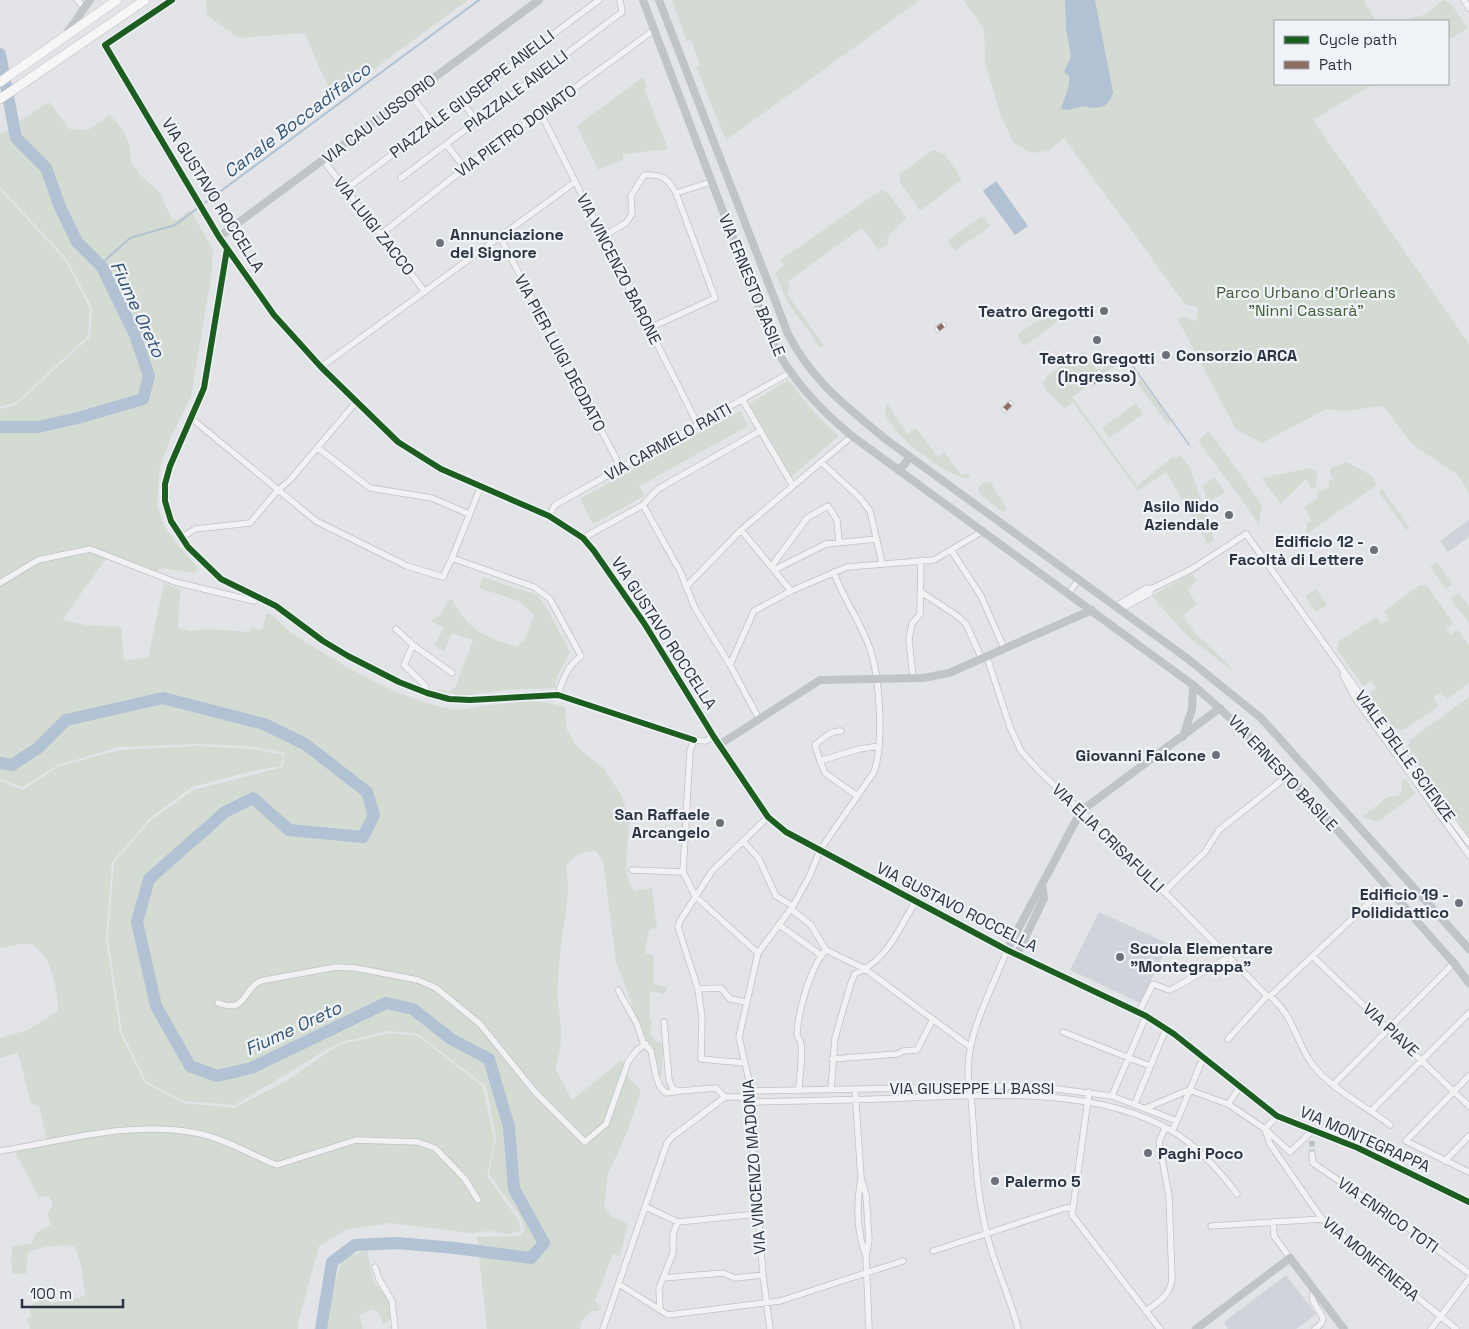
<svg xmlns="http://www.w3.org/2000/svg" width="1469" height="1329" font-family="'Space Grotesk',sans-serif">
	<rect width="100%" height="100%" fill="#e2e4e7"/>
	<path fill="#d0d4da" d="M1469,520v17l-21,15 -8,-11z
		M1099,912l70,32 -29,59 -70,-33z
		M1286,1275l30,39 -20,15h-68l-4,-7z"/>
	<path fill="#d3dbd2" d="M206,0h262l-135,99 -28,-66 -67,5 -31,-23z
		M672,0h248l-194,140 -30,-73 4,-2 -9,-25 -4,1z
		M963,0h400l13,21h-101v63h98l-60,36 156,224v149l-11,-18 -46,-31 -29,-38 -39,5 -18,-2 -64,34 -26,-14 -58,-109 5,-4 10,5 4,-2 1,-11 -13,-4 -121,-166 -16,13 -17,2 -18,-11 -12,-26 -16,-54 -1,-33z
		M1443,0l8,4 17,24 -20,12v-19h-48l27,-7z
		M643,77l4,10 -3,2 24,60 -45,5v6l-25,10 -21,-44z
		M49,102l20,27 19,1 22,-15c12,13 23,26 20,45l11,16 19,17 12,27h5l13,-10 23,39 -2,29 -20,119 -19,37 -12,32 -3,38 7,22 16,22 18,19 -4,6 -32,-5 -6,4 -48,-16 -46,64 24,5 35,2 3,33 24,-2 16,-75 16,7 -2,38 13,3 17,-2 42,3 2,-4 10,2 5,-17c11,4 16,15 26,21 49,31 101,64 159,75 8,2 18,-1 26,-2 32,-4 57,-10 87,0l2,24 12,18 24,19 19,28 4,15 4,-1 -4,57 2,13 6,11 18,-3 5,39 -8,3 -4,23 9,3 -1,27 14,5 -3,6 -14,-3 -1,28 3,2 -2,12 6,8 7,3 -1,29 -3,2 -6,-28 -10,-12 -27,-74 -13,-100 -7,-10c-15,0 -23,4 -30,16 6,33 -4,56 -6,88 -1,14 -3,31 -2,46 3,23 6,44 -3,67l17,32 50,-40 3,4 3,13 13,14 -14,41 -19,42 -4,34 9,9 15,7 -8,32 -7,-2 -18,47 6,6 -3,4h-7l-10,11 -1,7h-93l-10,-92 42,-1 6,-5 -6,-16 -30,-41 7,-37 -10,-51 -68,-52 -29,-3 -51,12 -103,62 -52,-4 -37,-20 -24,-49 -14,-94 6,-75 36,-42 43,-31 90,-23 1,-14 -37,-7 -50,-2 -78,3 -61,18 -36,22 -22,-8v-370l16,-4 74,-68 2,-30 -26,-49 -66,-71v-53z
		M933,150l12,5 17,24 -42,32 -20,-29v-8z
		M0,190l65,70 25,48 -2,28 -72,66 -16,5z
		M881,190l7,3 19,25 -20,19 1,7 -9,6 -15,-20 -4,-1 -73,53 3,4 -3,8 38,53h-5l-32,-44 -13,-30 10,-8 -6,-4z
		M982,216l8,10 -35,25 -8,-10z
		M1051,311l7,10 -34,25 -7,-11z
		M1081,352h3l14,20 14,-10 3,4 -43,31 65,89 37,-30 2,2 4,-3 10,12 24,73 -2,2 -5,1 -41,-71 -28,19 -65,-89 -8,6 -15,-13 -8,-12 5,-4 -1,-2z
		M788,380l26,32 25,24 -48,41 -42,-73z
		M1141,380l30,41 -3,3 -31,-41z
		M887,403l20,31 9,-6 22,29 6,-5 17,23 7,-1 2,4c-13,4 -54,-28 -65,-38 -8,-7 -14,-17 -20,-25z
		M1136,403l7,11 -34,24 -7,-10z
		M740,411l8,15 -109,60 5,10 -51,28 -13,-25z
		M1209,431l51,71 2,4 -3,18 -61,-84z
		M1347,462l25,14 5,9 -71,49 1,-11 5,-2 -8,-14 14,-9 -2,-4 14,-8 -2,-5 5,-2 -4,-10z
		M1310,468l7,4 -1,15 -4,1 -6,-9 -25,25 -19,-26z
		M1214,477l11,15 -18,11 -4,-17z
		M985,482l6,1 16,26 -4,3 -21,-16 -5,-7z
		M1382,489l28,39 -4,2 -27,-38z
		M1437,562l15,22 -6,5 -16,-22z
		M1191,573l6,7 -10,10 10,14 -15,12 14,18 34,32 -1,2 -42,-32 -35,-40z
		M483,577l54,18 8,10 25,47 -13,25 -2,11 -51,2 -42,6 -23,-5 -1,-2 12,2 5,-3 18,-48 -21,-7 -8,18 -10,-5 10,-18 -14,-7 9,-5 12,-18c18,33 30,37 65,49l9,-7 9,-25 -15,-14 -40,-13z
		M1420,585l7,1 26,37 -7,6 4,6 8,-5 11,15v38l-22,16 -6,-7 -8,5 6,9 -35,24 -11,-2 -24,-34 7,-6 -5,-7 -8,5 -26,-36 2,-9 37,-24 6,7 7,-5 -5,-8z
		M1316,589l11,16 -11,7 -11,-16z
		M1459,593l10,13v17l-18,-24z
		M1469,697v139l-61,-86 2,-10z
		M198,746l56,3 29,6 -2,11 -29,5 -60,16 -43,32 -37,43 -6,77 14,94 25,50 38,20 51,5 51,-26 55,-38 52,-11 26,3 65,51 11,53 -7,36 32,45 2,10 -14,3 -18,-3 -18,2 -80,-10 -44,6 -28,17 -21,77v6h-268l-3,-10 4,-2 -1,-10 13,-8 9,4 33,-7 -3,-27 -7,-22c-17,-4 -31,0 -47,5l-2,22h-13l-2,-13 2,-15 19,-3 4,-10 15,-8 -4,-12 6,-7 -3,-10 -11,1 -24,-45 27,-6 5,-5 -8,-35 -8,-3 -13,-50 -18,5v-20l28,-8 30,-19c0,-16 -4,-38 -12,-52 -3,-5 -9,-10 -13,-15h-12l-21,4v-167l22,9 38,-24 60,-16z
		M1405,778l10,16 -37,28 -16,-5 27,-21h8l4,-3 2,-13z
		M367,1250l6,31 18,21v17l-7,5 -6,-12 -6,-3 -13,6 4,14h-37l6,-39 11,-32z"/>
	<path fill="#b0c2d3" d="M1065,0h30l18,92c-3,16 -16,18 -30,14l-15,4 -7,-1 8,-24v-9l-5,-4 7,-15 -5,-29z
		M996,181l32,45 -13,9 -32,-44z
		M1130,361l60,84 -1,1 -60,-84z"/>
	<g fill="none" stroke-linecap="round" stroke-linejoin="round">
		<path stroke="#b0c2d3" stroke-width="2" d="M202,205l277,-205
			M100,265l30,-27 45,-13 23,-17"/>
		<path stroke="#b0c2d3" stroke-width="12" d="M0,54l16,84 30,30 14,39 17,35 25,25 33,68 14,41 -6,23 -65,19 -40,9h-38
			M0,763l12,2 26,-17 28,-28 97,-22 101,26 41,20 62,48 7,23 -11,22 -74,-7 -36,-32 -28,14 -76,67 -12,43 19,84 34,60 27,10 34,-8 135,-65 27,6 38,30 38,20 20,68 5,62 30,54 -13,15 -76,-10 -58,-5 -42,2 -23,17 -11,67"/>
		<path stroke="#bdc1c6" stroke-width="5.5" stroke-dasharray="5.5 3" stroke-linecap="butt" d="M1312,1141v13"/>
		<defs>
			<path id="street" d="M77,0l7,7
				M1464,0l5,8
				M411,95l21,28
				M462,101l14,20
				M540,112l158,313
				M446,144l19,24
				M323,160l102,132
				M401,178l221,-166 -2,-12
				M346,189l253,-189
				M380,235l85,-67 189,-138
				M603,236l23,-13 6,-9 -1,-18 13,-21c17,-1 24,3 32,18l35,-11
				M500,237l121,231
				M227,249l-23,139 -34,78 -5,18v17l6,20 17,26 33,32 55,27 47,35 25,15 51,26 28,11 22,6 21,1 88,-5 136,45
				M650,328l65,-30 -39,-105
				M938,329l5,-4
				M321,367l254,-185
				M1093,382l8,-6 -2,-3
				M743,401l50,85
				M1005,409l5,-5
				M191,418l125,103 91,45 36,11 9,-19 82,29 16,12 31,57c-14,11 -18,22 -23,39
				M318,448l52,40 62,10 37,16
				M821,462l39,36 10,13 12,52
				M643,505l37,66 15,37 35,57
				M549,516l6,-11 236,-133
				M741,530l33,40 52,-26 51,-5
				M181,538l14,-9 55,-6 27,-32 13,-11 67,-79
				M583,538l60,-33 15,-16 102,-58
				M951,550l30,46 23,52
				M452,558l29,-72
				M771,567l36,-49 21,-12 9,14 2,22
				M774,570l17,21
				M0,583l38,-23 52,-11 85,33 79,19 3,-4
				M686,587l55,-57 111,-94
				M921,592l35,23 10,9 16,35
				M1069,593l10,-14
				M1116,606l31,-18 4,1 41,-20 54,-35 166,233 57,76
				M1121,609l29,-16 1,-4
				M396,629l17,16 39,28
				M413,645l-9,20 21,20 2,8
				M987,657l23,70 11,24 18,20 99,94 129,131
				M1343,675l12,23 114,157
				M913,678l-4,-39 3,-15 8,-10 1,-54
				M759,719l-29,-54 24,-54 37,-20 56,-24 87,-7 49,-29
				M714,737l-9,4 -11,-1 -4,11 -7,121 12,24 63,57
				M820,761l-5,-16c8,-7 15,-14 26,-14
				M856,795l-31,-22 -5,-12 39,-12 20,-3
				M743,841l16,18 17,37 17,10
				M632,870l51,2
				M1181,875l24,-23 14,-22 68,-54
				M1164,892l15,-15
				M791,909l20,16 15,25 39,19 104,77
				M779,925l42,30
				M1007,950c-17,46 -49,95 -36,146 4,45 4,90 15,134 7,34 24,65 32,99
				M1312,956l157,150
				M698,989l23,-1 9,11 16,3
				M618,990l19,34 6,18 8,9 5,25 4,11 6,6 14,-2
				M1270,996c24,20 25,44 42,68 19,25 54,42 78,61
				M218,1003c29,10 22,-10 42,-22l76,-14 20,1 62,12 18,8 44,36 55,68 50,50 21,-18 22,-62 9,-12 9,-6
				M1139,1012l14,-28 16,6 7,-3 51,-29
				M664,1022l5,58 4,9 7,2 36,-3 9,9
				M1063,1032l87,34
				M1228,1039l39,-43h3l116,-109
				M832,1059l65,-5 6,-3 14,-1 16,-31
				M745,1063l-44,-4 1,-41 -4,-29 -20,-62 2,-6 32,-50 56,-54
				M1469,1076l-63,65 63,31
				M1334,1084l120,-121
				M855,1089l6,89 5,16 3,46 -3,16 3,73
				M831,1090l4,-52 16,-55 4,-9c32,-14 43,-43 60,-72
				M1189,1090l39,14 37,25 12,-13
				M750,1091l283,-5 79,10 65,25 -5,10
				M799,1091c0,-15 4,-33 2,-47 0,-4 -4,-6 -4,-10 1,-22 14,-69 29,-84
				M1089,1092l-17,123 88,114
				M1112,1096l34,-80
				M749,1102c52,-1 104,-2 156,-4 84,-3 191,-12 267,33 25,15 47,39 65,63
				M1135,1103l31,-74
				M1228,1104l12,-17
				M1146,1108l43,-18
				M1372,1110l97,-97
				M1177,1121l26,-63
				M1265,1129l5,15 52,75 134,110
				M1265,1129l25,23 21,-20
				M0,1151c63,-10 132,-31 196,-18 28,5 55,22 81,32l79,-25 62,2 17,6 30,31 13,21
				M1312,1154l1,9 101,69 55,41
				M1445,1161l24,-25
				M861,1180c-5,23 -4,54 5,76
				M646,1207l32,15 79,-8
				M1273,1222l1,14 16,22
				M1211,1226l111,-7
				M933,1251l132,-43h8
				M375,1267l4,12 13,22 3,28
				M663,1278l60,-5 12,5 28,-3
				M619,1284l49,31 112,-14 123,-40
				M1313,1288v13l10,17 -2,6 -6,5
				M660,1310l-1,-22 14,-35v-19l5,-12
				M1146,1311c12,-9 24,-15 26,-32l-3,-83 -10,-54 6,-14
				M603,1329l64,-186 5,-6 53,-40h25
				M770,1329l-7,-54 -14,-173 1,-17 -11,-48 19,-84 35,-47 17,-31 10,-25 54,-78c10,-28 6,-94 -4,-123 -9,-27 -27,-50 -36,-77
				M1431,1329l38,-50"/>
			<path id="primary" d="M0,82l117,-82
				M0,99l145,-99"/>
		</defs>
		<use href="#street" stroke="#c0c2c5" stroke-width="7"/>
		<use href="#primary" stroke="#bfc1c5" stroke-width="10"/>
		<use href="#street" stroke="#f2f2f4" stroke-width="5.5"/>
		<path stroke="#c0c3c7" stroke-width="8" d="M172,0l-67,45 114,192 55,78 47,52 77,75 43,27 108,47 34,22 11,13 50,72 70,114 54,80 18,15 221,118 139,66 28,18 103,82 81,32 111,54
			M643,0l129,341c19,38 47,68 80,95l341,249c97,82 176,184 261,278l15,20
			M659,0l129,334c25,48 56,70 96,104l304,221 73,59 208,231
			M67,33l23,-33
			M219,237l320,-237
			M899,471l11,-14
			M1183,737l9,-28 1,-24
			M719,745l101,-65 103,-2 26,-5 143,-63
			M1007,950l74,-139 139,-103
			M1017,955l27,-57 -2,-14
			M1196,1329l94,-71 54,71"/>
		<use href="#primary" stroke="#f6f6f7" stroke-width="9"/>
		<path stroke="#8d6e63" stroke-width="5" stroke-dasharray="10 5" stroke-linecap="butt" d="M938,329l5,-4
			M1093,382l8,-6 -2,-3
			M1005,409l5,-5"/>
		<defs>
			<path id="cycleway" d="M172,0l-67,45 114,192 55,78 47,52 77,75 43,27 108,47 34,22 11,13 50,72 70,114 54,80 18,15 221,118 139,66 28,18 103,82 81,32 111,54
				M227,249l-23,139 -34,78 -5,18v17l6,20 17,26 33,32 55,27 47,35 25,15 51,26 28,11 22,6 21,1 88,-5 136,45"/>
		</defs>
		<use href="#cycleway" stroke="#f0f3f7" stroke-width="9"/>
		<use href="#cycleway" stroke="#1b5e20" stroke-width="6"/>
	</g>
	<g fill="#6a717b" stroke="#f0f3f7" stroke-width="2">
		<circle cx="440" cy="243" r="5"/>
		<circle cx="1104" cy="311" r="5"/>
		<circle cx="1097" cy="340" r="5"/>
		<circle cx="1166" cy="355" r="5"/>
		<circle cx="1229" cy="515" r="5"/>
		<circle cx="1374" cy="550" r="5"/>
		<circle cx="1216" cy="755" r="5"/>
		<circle cx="720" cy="823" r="5"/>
		<circle cx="1459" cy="903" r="5"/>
		<circle cx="1120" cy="957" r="5"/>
		<circle cx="1148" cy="1153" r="5"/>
		<circle cx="995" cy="1181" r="5"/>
	</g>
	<g text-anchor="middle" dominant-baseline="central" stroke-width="4.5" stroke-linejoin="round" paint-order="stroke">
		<g font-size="16" fill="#293341" stroke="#f0f3f7">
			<text transform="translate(516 91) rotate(-37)">PIAZZALE ANELLI</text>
			<text transform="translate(472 94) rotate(-37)">PIAZZALE GIUSEPPE ANELLI</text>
			<text transform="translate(379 119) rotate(-37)">VIA CAU LUSSORIO</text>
			<text transform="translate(516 131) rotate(-36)">VIA PIETRO DONATO</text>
			<text transform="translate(213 195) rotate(58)">VIA GUSTAVO ROCCELLA</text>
			<text transform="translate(374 226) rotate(52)">VIA LUIGI ZACCO</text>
			<text transform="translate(619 269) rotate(63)">VIA VINCENZO BARONE</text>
			<text transform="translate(752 285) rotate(68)">VIA ERNESTO BASILE</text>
			<text transform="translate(560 353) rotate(62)">VIA PIER LUIGI DEODATO</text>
			<text transform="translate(668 442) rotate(-29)">VIA CARMELO RAITI</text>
			<text transform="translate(664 633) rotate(57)">VIA GUSTAVO ROCCELLA</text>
			<text transform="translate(1405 756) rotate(54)">VIALE DELLE SCIENZE</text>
			<text transform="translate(1283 773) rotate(47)">VIA ERNESTO BASILE</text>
			<text transform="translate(1108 838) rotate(44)">VIA ELIA CRISAFULLI</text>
			<text transform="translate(957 907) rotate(27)">VIA GUSTAVO ROCCELLA</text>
			<text transform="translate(1391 1030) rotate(43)">VIA PIAVE</text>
			<text x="972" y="1088">VIA GIUSEPPE LI BASSI</text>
			<text transform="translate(1365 1139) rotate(24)">VIA MONTEGRAPPA</text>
			<text transform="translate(754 1167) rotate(-94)">VIA VINCENZO MADONIA</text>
			<text transform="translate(1388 1215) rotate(35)">VIA ENRICO TOTI</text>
			<text transform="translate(1371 1259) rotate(40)">VIA MONFENERA</text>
		</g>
		<g font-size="16" font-weight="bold" fill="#293341" stroke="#f0f3f7" text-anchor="end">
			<text x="450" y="234" text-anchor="start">Annunciazione<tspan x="450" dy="18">del Signore</tspan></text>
			<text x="1094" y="311">Teatro Gregotti</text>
			<text x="1176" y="355" text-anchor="start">Consorzio ARCA</text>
			<text x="1097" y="358" text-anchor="middle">Teatro Gregotti<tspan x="1097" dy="18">(Ingresso)</tspan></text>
			<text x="1219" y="506">Asilo Nido<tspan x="1219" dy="18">Aziendale</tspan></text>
			<text x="1364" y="541">Edificio 12 -<tspan x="1364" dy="18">Facoltà di Lettere</tspan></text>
			<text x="1206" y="755">Giovanni Falcone</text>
			<text x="710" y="814">San Raffaele<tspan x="710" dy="18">Arcangelo</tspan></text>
			<text x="1449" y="894">Edificio 19 -<tspan x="1449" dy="18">Polididattico</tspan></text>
			<text x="1130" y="948" text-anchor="start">Scuola Elementare<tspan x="1130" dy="18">"Montegrappa"</tspan></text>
			<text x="1158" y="1153" text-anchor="start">Paghi Poco</text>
			<text x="1005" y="1181" text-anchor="start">Palermo 5</text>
		</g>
		<g font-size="16" fill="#3f5d36" stroke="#f0f3f7">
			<text x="1306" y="292">Parco Urbano d'Orleans<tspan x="1306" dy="18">"Ninni Cassarà"</tspan></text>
		</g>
		<g font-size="18" font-style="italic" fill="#335475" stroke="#f0f3f7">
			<text transform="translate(297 120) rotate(-37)">Canale Boccadifalco</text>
			<text transform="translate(138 309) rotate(65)">Fiume Oreto</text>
			<text transform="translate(293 1028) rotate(-25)">Fiume Oreto</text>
		</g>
	</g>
	<rect x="1274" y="20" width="175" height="65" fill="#f0f3f7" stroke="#a0a6ae"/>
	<rect x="1284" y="36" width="25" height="8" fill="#1b5e20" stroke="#a0a6ae"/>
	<text x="1319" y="45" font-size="15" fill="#293341">Cycle path</text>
	<rect x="1284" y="61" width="25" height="8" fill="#8d6e63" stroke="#a0a6ae"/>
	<text x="1319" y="70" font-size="15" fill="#293341">Path</text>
	<path d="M22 1299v8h101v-8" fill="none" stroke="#293341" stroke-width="2.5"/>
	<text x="30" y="1299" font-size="15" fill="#293341" stroke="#f0f3f7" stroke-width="4" paint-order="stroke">100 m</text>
</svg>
